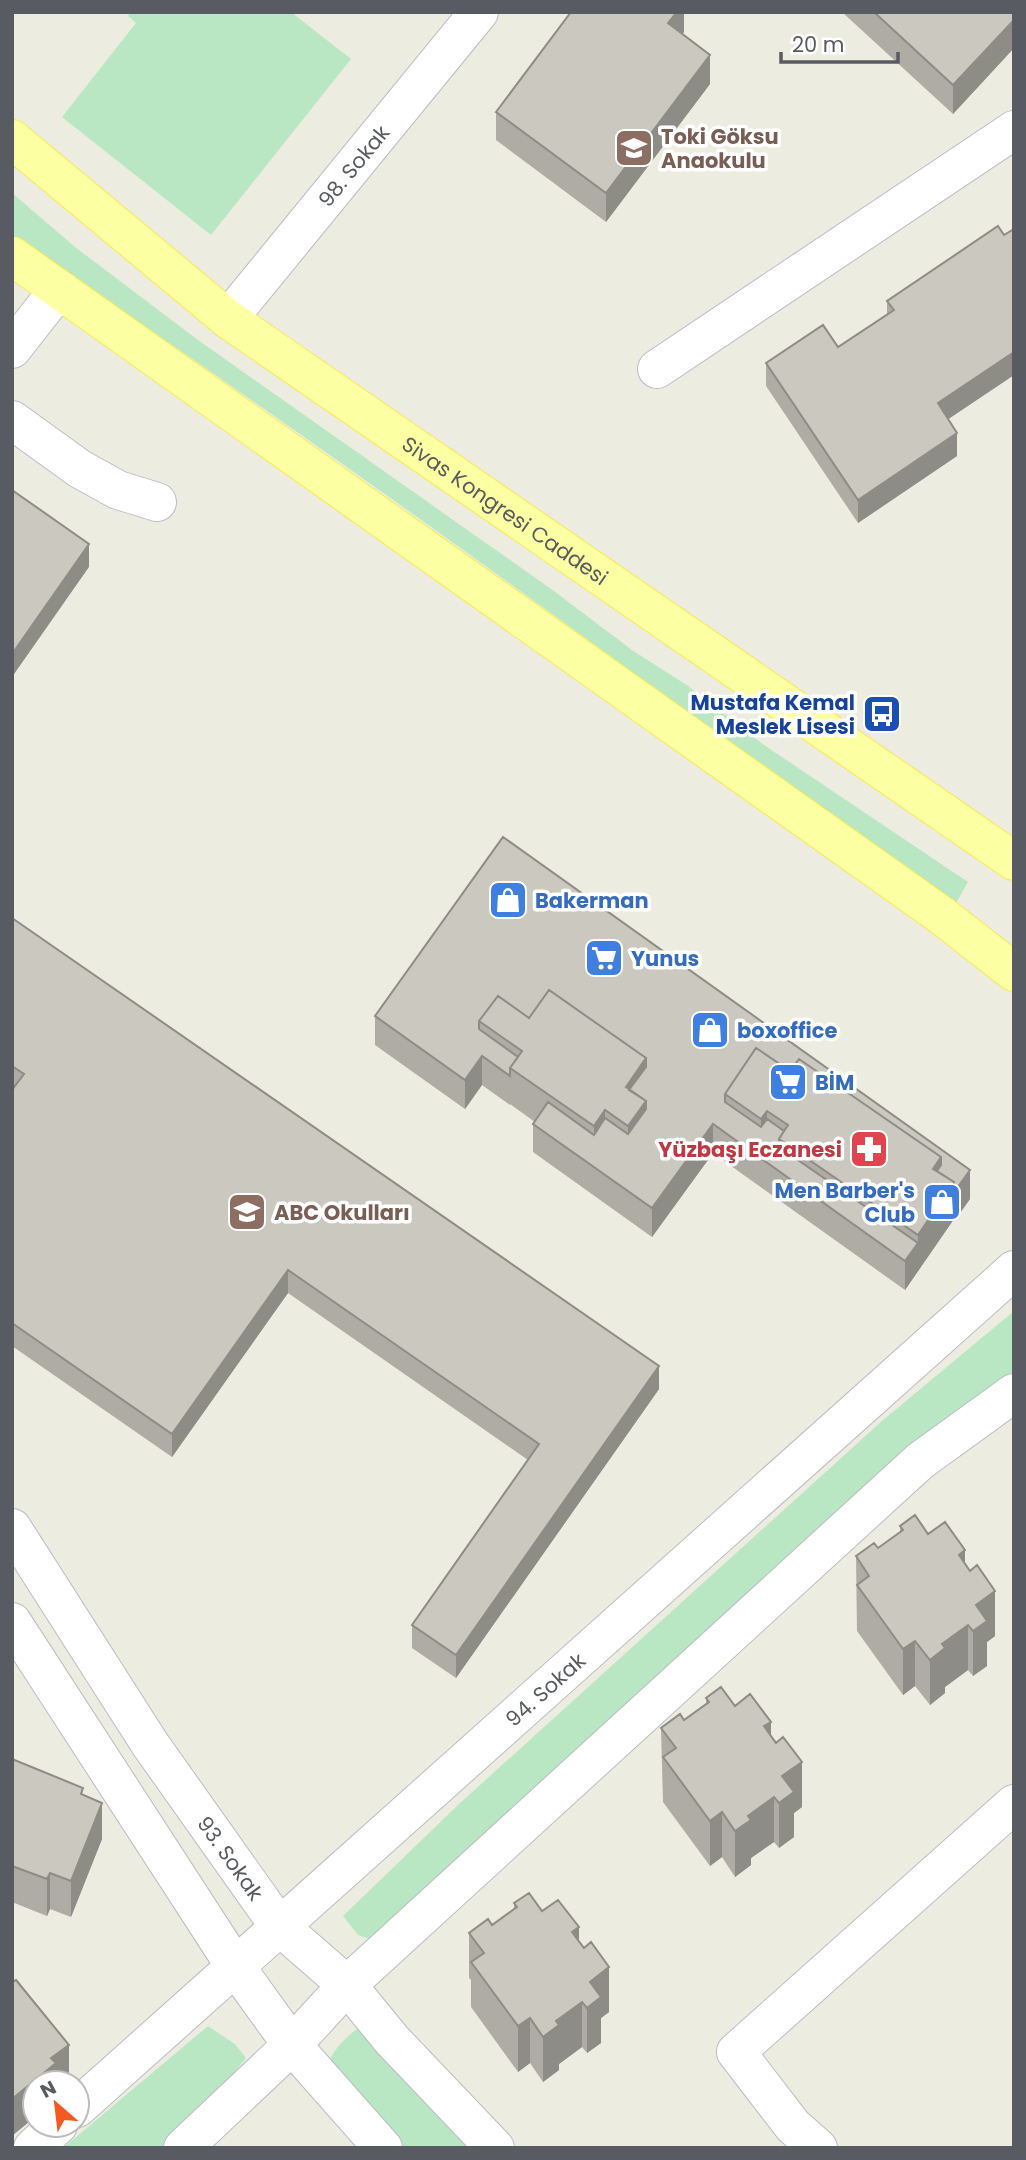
<svg xmlns="http://www.w3.org/2000/svg" width="1026" height="2160" font-family="Poppins,sans-serif">
	<rect width="100%" height="100%" fill="#edece0"/>
	<path fill="#bae7c3" d="M130,12h161l60,47 -140,176 -149,-118 74,-94 -8,-7z
		M12,193l63,54 123,93 356,251 78,59 56,36 76,59 204,137 -13,23c-95,-74 -195,-140 -292,-211 -215,-156 -430,-310 -651,-458z
		M1014,1311v63l-46,30 -593,537 -17,-6 -15,-19 116,-112 423,-383z
		M208,2026l27,18 11,14 -42,52 -42,38h-99z
		M357,2029l18,11 106,108h-84l-68,-87c7,-14 16,-23 28,-32z"/>
	<g fill="none" stroke-linecap="round" stroke-linejoin="round">
		<defs>
			<g id="minor">
				<path id="s1" d="M228,319l251,-307"/>
				<path d="M12,349l47,-60"/>
				<path d="M657,369l357,-239"/>
				<path d="M12,420l68,49 38,21 39,12"/>
				<path id="s2" d="M12,1528l138,216 129,182 68,59 45,55 103,108"/>
				<path d="M12,1622l223,344 57,79 91,103"/>
				<path id="s3" d="M77,2108l937,-838"/>
				<path d="M33,2148l25,-23"/>
				<path d="M183,2148l109,-103 55,-60 573,-524 94,-68"/>
				<path d="M818,2148l-25,-22 -57,-74 278,-248"/>
			</g>
			<g id="major">
				<path id="s4" d="M12,139l216,180 786,542"/>
				<path d="M12,256l929,659 73,57"/>
			</g>
		</defs>
		<use href="#minor" stroke="#bbbcc3" stroke-width="40"/>
		<use href="#major" stroke="#f9ea4c" stroke-width="40"/>
		<use href="#minor" stroke="#fff" stroke-width="38"/>
		<use href="#major" stroke="#fcffa2" stroke-width="38"/>
	</g>
	<path fill="#aeaca4" d="M684,12v20l-2,2 28,50 -104,138 -110,-82v-28z
		M842,12h172v36l-61,66z
		M1014,229v146l-66,44 9,37 -99,67 -92,-137v-23l72,-16 49,-33v-13z
		M503,837l467,362 -15,21 -1,-1 -49,71 -192,-137 -61,84 -119,-85v-28l2,-2 -25,-18v1l-28,-20 -17,24 -90,-64v-29z
		M12,918l647,471 -203,289 -44,-30v-23l116,-165 -240,-167 -116,164 -160,-111z
		M900,1526l28,8 37,30 30,72 -8,6v24l-14,10 -5,-6 -23,17v6l-15,12 -15,-19 -12,9 -46,-64 -1,-75 22,-8 22,-16z
		M706,1698l29,8 36,30 31,71 -8,6v24l-15,11 -5,-6 -23,16v7l-16,12 -13,-20 -12,9 -47,-64 -2,-74 23,-8 22,-16z
		M12,1759l71,36 19,44 -31,78 -21,-8 -3,7 -35,-14z
		M514,1903l28,8 37,30 30,71 -8,6v25l-14,10 -5,-6 -23,17v6l-16,12 -13,-19 -12,9 -47,-65v-27l-2,-2v-45l23,-8 22,-16z"/>
	<path fill="#8d8c86" d="M677,12h7v20l-16,20v-29z
		M1014,20v28l-61,66v-29z
		M710,55v29l-104,138v-29z
		M1014,352v23l-76,51v-23z
		M957,433v23l-99,67v-23z
		M89,544v23l-77,110v-23z
		M482,1056v29l-17,24v-29z
		M646,1058v37l-7,10 -13,-18z
		M646,1101v37l-18,25v-37z
		M605,1110v37l-11,16v-37z
		M767,1111v36l-6,9v-37z
		M713,1124v29l-61,84v-29z
		M941,1157v25l-8,-13z
		M970,1170v29l-15,21v-29z
		M954,1182v37l-49,71v-29l13,-17v-9z
		M288,1270v23l-116,164v-23z
		M659,1366v23l-203,289v-23z
		M965,1550v45l-6,-40z
		M995,1591v45l-8,6v24l-14,10v-45l3,-26z
		M968,1625v45l-23,17v6l-15,12v-45l12,-16z
		M915,1641v45l-12,9v-46z
		M771,1722v45l-7,-41z
		M802,1762v45l-8,6v24l-15,11v-45l3,-27z
		M774,1797v45l-23,16v7l-16,12v-46l13,-15z
		M102,1803v36l-31,78v-36z
		M722,1812v45l-12,9v-45z
		M50,1873v36l-3,7v-37z
		M579,1927v45l-7,-40z
		M609,1967v45l-8,6v25l-14,10v-45l3,-26z
		M582,2002v45l-23,17v6l-16,12v-45l13,-16z
		M530,2018v45l-12,9v-46z
		M69,2045v36l-2,2h-32v34l-23,19v-37l39,-41z"/>
	<path fill="#cac8bf" stroke="#8d8c86" stroke-width="2" d="M571,12h106l-9,11 42,32 -104,138 -110,-81z
		M874,12h140v8l-61,65z
		M998,226l6,9 10,-6v123l-76,51 19,30 -99,67 -92,-137 57,-38 15,22 56,-37 -7,-9z
		M12,490l77,54 -77,110z
		M503,837l467,333 -15,21 -1,-1v-8l-17,-11 4,-6v-8l-142,-98 -9,12 -34,-23 -31,46v8l36,25 6,-8 17,12 -5,8v8l139,96 -13,18 -192,-137 -61,84 -119,-84 15,-22 46,33 11,-17 23,16 18,-25v-8l-17,-11 17,-23v-9l-97,-68 -20,28 -31,-22 -19,25v8l39,28 -8,11v8l-28,-20 -17,24 -90,-64z
		M12,918l647,448 -203,289 -44,-30 127,-181 -251,-174 -116,164 -160,-111v-233l12,-16 -12,-8z
		M549,990l97,68 -20,29 20,14 -18,25 -23,-16 -11,16 -84,-58 12,-17 -43,-30 19,-25 31,22z
		M756,1048l34,23 9,-12 142,98 -8,12 21,13 -36,53 -139,-96 9,-14 -21,-14 -6,8 -36,-25z
		M915,1515l13,19 17,-12 20,28 -6,5 11,16 7,-6 18,26 -19,14 11,16 -14,10 -5,-6 -26,19 3,4 -15,12 -15,-19 -12,8 -46,-64 12,-9 -13,-20 18,-13 4,5 25,-18 -3,-4z
		M721,1687l14,19 15,-12 21,28 -7,4 12,17 7,-6 19,25 -20,14 12,16 -15,11 -5,-6 -26,19 3,4 -16,11 -13,-19 -12,9 -47,-64 13,-9 -15,-20 19,-14 4,6 25,-18 -3,-4z
		M12,1759l71,29 -2,6 21,9 -31,78 -21,-8 -3,6 -35,-13z
		M529,1893l13,18 16,-11 21,27 -7,5 12,16 7,-6 18,25 -19,15 11,15 -14,11 -5,-6 -26,19 3,4 -16,12 -13,-19 -12,8 -47,-64 13,-9 -15,-20 19,-14 4,6 25,-18 -3,-4z
		M16,1980l53,65 -18,13 5,5 -44,36v-117z"/>
	<defs>
		<symbol id="school-square" viewBox="-11 -11 22 22"><rect x="-9" y="-9" width="18" height="18" rx="4" fill="#8d6e63" stroke="#fff"/><path d="M0-5L7-2L0 1L-7-2ZM-4 1L0 2.5L4 1V4Q0 6-4 4Z" fill="#fff"/></symbol>
		<symbol id="bus-square" viewBox="-11 -11 22 22"><rect x="-9" y="-9" width="18" height="18" rx="4" fill="#1a4fb4" stroke="#fff"/><path d="M-5-6H5V4H4V6H2V4H-2V6H-4V4H-5ZM-3.5-4V0h7V-4ZM-3.5 1.2v1.5H-2V1.2ZM2 1.2v1.5H3.5V1.2Z" fill="#fff"/></symbol>
		<symbol id="shop-square" viewBox="-11 -11 22 22"><rect x="-9" y="-9" width="18" height="18" rx="4" fill="#3f7fe0" stroke="#fff"/><path d="M-5-2.5h2.3a2.7 3.5 0 0 1 5.4 0H5L5.5 6h-11ZM-1.5-2.5h3a1.5 2.3 0 0 0-3 0Z" fill="#fff"/></symbol>
		<symbol id="supermarket-square" viewBox="-11 -11 22 22"><rect x="-9" y="-9" width="18" height="18" rx="4" fill="#3f7fe0" stroke="#fff"/><path d="M-6-5.5h2.5l.6 2H6L4.5 2H-2.5L-4.4-4H-6ZM-1.5 3.2a1.3 1.3 0 1 0 .1 0ZM3 3.2a1.3 1.3 0 1 0 .1 0Z" fill="#fff"/></symbol>
		<symbol id="pharmacy-square" viewBox="-11 -11 22 22"><rect x="-9" y="-9" width="18" height="18" rx="4" fill="#e0444e" stroke="#fff"/><path d="M-2-6h4v4h4v4h-4v4h-4v-4h-4v-4h4Z" fill="#fff"/></symbol>
	</defs>
	<g fill-rule="evenodd">
		<use href="#school-square" x="612" y="126" width="44" height="44"/>
		<use href="#bus-square" x="860" y="692" width="44" height="44"/>
		<use href="#shop-square" x="486" y="878" width="44" height="44"/>
		<use href="#supermarket-square" x="582" y="936" width="44" height="44"/>
		<use href="#shop-square" x="688" y="1008" width="44" height="44"/>
		<use href="#supermarket-square" x="766" y="1060" width="44" height="44"/>
		<use href="#pharmacy-square" x="847" y="1127" width="44" height="44"/>
		<use href="#shop-square" x="920" y="1180" width="44" height="44"/>
		<use href="#school-square" x="225" y="1190" width="44" height="44"/>
	</g>
	<g text-anchor="middle" dominant-baseline="central" stroke-width="7" stroke-linejoin="round" paint-order="stroke">
		<g font-size="21" font-weight="bold" fill="#785e54" stroke="#fff" text-anchor="start">
			<text x="661" y="136">Toki Göksu<tspan x="661" dy="24">Anaokulu</tspan></text>
			<text x="274" y="1212">ABC Okulları</text>
		</g>
		<g font-size="21" fill="#595b62" stroke="#fff">
			<text stroke="none"><textPath href="#s1" startOffset="198">98. Sokak</textPath></text>
			<text stroke="none"><textPath href="#s4" startOffset="618">Sivas Kongresi Caddesi</textPath></text>
			<text stroke="none"><textPath href="#s3" startOffset="628">94. Sokak</textPath></text>
			<text stroke="none"><textPath href="#s2" startOffset="396">93. Sokak</textPath></text>
		</g>
		<g font-size="21" font-weight="bold" fill="#164399" stroke="#fff" text-anchor="end">
			<text x="855" y="702">Mustafa Kemal<tspan x="855" dy="24">Meslek Lisesi</tspan></text>
		</g>
		<g font-size="21" font-weight="bold" fill="#366cbe" stroke="#fff" text-anchor="start">
			<text x="535" y="900">Bakerman</text>
			<text x="631" y="958">Yunus</text>
			<text x="737" y="1030">boxoffice</text>
			<text x="815" y="1082">BİM</text>
			<text x="915" y="1190" text-anchor="end">Men Barber's<tspan x="915" dy="24">Club</tspan></text>
		</g>
		<g font-size="21" font-weight="bold" fill="#be3a42" stroke="#fff" text-anchor="end">
			<text x="842" y="1149">Yüzbaşı Eczanesi</text>
		</g>
	</g>
	<rect width="1026" height="2160" fill="none" stroke="#595b62" stroke-width="28"/>
	<g transform="translate(56 2104) rotate(332)"><circle r="33" fill="#ffffff" stroke="#bdbdc0" stroke-width="2"/>
	<path d="M0-5L12 26L0 18L-12 26Z" fill="#f35920"/>
	<text y="-10" font-size="19" font-weight="bold" text-anchor="middle" fill="#595b62">N</text>
	</g>
	<path d="M781 52v10h117v-10" fill="none" stroke="#595b62" stroke-width="3.5"/>
	<text x="792" y="52" font-size="21" fill="#595b62" stroke="#ffffff" stroke-width="5" paint-order="stroke">20 m</text>
</svg>
